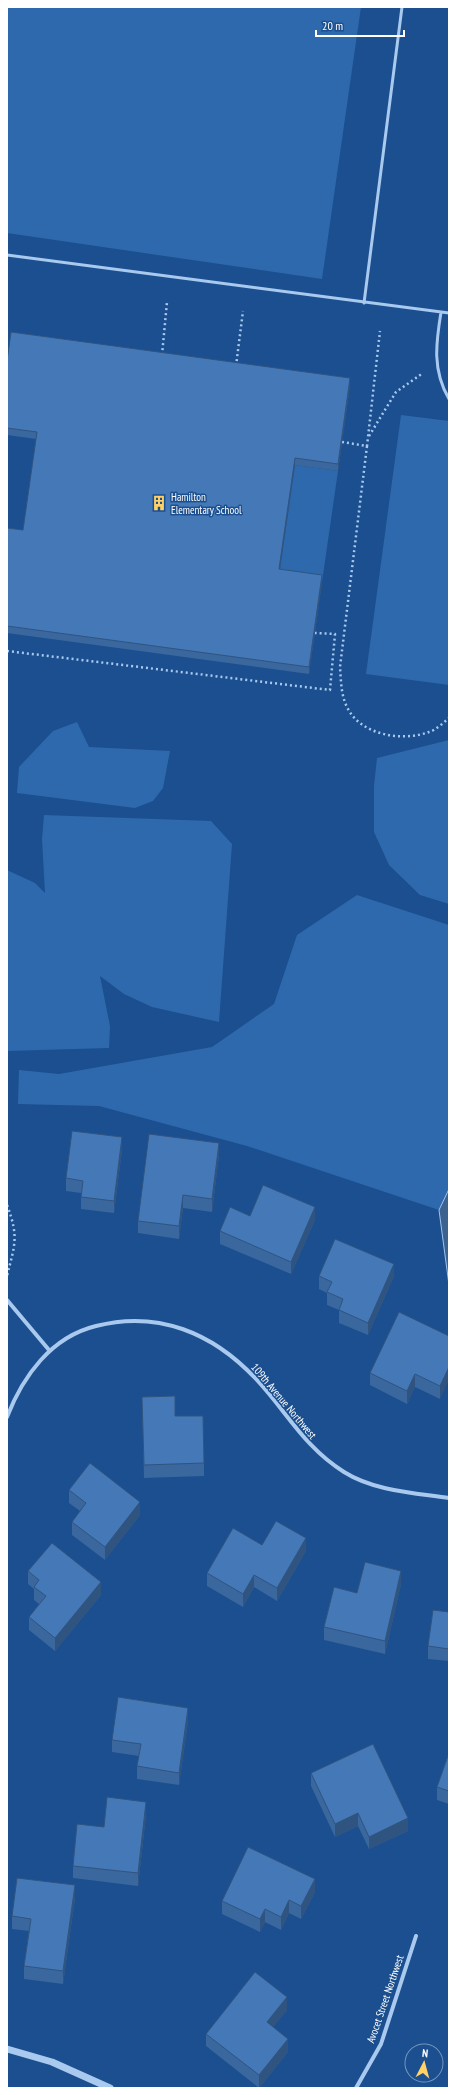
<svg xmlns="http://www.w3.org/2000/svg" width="456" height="2095" font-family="'PT Sans Narrow',sans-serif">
	<rect width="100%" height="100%" fill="#1b4f8f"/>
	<path fill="#2e69ad" d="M7,7h354l-39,272 -315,-46z
		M401,415l48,6v264l-83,-11z
		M295,465l43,6 -16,111 -43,-6z
		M77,722l12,25 81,4 -7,37 -10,13 -18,7 -118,-15 2,-26 34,-36z
		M449,740v164l-29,-9 -31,-30 -15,-33v-46l3,-28z
		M44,815l167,6 21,23 -13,178 -67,-15 -28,-13 -24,-18 10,50 -1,22 -102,3v-181l28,13 10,10 -3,-54z
		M357,895l92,30v264l-10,21 -192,-64 -148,-40 -81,-2 1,-34 40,4 153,-27 62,-43 23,-69z"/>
	<path fill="#3c6290" stroke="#9cc4f0" d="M449,1189v96l-10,-75z"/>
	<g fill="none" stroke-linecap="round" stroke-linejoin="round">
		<path stroke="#a9c9ee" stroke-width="2.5" stroke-dasharray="2 3" stroke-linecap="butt" d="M162,355l5,-53
			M236,366l7,-55
			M369,436l27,-44 27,-19
			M342,442l25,4 13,-115
			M367,446l-27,221c1,14 1,28 7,40 13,28 55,35 82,25 7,-2 14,-9 20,-14
			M7,651l323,39 5,-56 -20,-1
			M7,1205c12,32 8,39 0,71"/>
		<path stroke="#a9c9ee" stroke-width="3" d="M7,255l442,58
			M364,303l38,-296
			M441,312c-5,31 -9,58 8,87"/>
		<path stroke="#a9c9ee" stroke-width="4" d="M7,1300l42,50
			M7,1417c16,-41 44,-80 89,-91 62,-16 117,7 160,53 31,33 48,68 88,93 30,19 71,21 105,26
			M356,2088l25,-44 35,-108"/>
		<path stroke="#a9c9ee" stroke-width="7" d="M7,2049l45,13 58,26"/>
	</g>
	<path fill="#3a679d" d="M7,361l343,24 -12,86 -43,-6 -15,104 42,13 -13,92 -302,-41v-105l16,2 13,-91 -29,-4z
		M122,1150l-8,63 -33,-4v-16l-15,-2v-13z
		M219,1155l-7,57 -29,-4 -4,31 -41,-6v-12z
		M250,1216l65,4 -24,54 -71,-30v-13z
		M319,1276h75l-26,59 -29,-12v-13l-12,-5v-12l-8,-4z
		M449,1336l-9,63 -25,-12 -8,17 -37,-19v-12z
		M142,1397l33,19 29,47v13l-60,2z
		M69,1490l71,25 -35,45 -33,-25v-13l8,-11 -11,-8z
		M262,1545l44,6 -29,50 -23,-14 -11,20 -36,-21v-13z
		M28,1571l73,24 -46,56 -26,-21v-13l10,-13 -5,-4v-11l-6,-5z
		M401,1584l-16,70 -61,-14v-13l33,-34z
		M449,1612v49l-21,-2v-13z
		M188,1721l-9,64 -42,-6v-13l2,-10 -27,-4v-12z
		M449,1753v51l-12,-4v-13z
		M311,1773l97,58 -39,18 -11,-23 -23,11 -24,-51z
		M146,1815l-8,71 -65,-8v-12l31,-39z
		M315,1892l-14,27 -12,-6 -8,17 -16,-8 -5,10 -38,-18v-13z
		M75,1898l-12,86 -39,-5v-13l5,-35 -17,-2v-13z
		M287,2010l-14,17 15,25 -29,36 -53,-42v-12z"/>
	<path fill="#305480" d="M350,378v7l-12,86v-7z
		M295,458v7l-16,111v-7z
		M322,575v7l-13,92v-7z
		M122,1137v13l-8,63v-12z
		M219,1143v12l-7,57v-13z
		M183,1195v13l-4,31v-13z
		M315,1207v13l-24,54v-12z
		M394,1264v12l-26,59v-12z
		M449,1367v13l-9,19v-13z
		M415,1374v13l-8,17v-13z
		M140,1502v13l-35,45v-13z
		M306,1538v13l-29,50v-13z
		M401,1571v13l-16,70v-13z
		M254,1575v12l-11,20v-13z
		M101,1582v13l-46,56v-13z
		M188,1708v13l-9,64v-12z
		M146,1802v13l-8,71v-13z
		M358,1813v13l-23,11v-13z
		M408,1818v13l-39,18v-12z
		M315,1879v13l-14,27v-13z
		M75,1885v13l-12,86v-13z
		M289,1900v13l-8,17v-13z
		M265,1909v13l-5,10v-13z
		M287,1997v13l-20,25v-13z
		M288,2039v13l-29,36v-13z"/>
	<path fill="#4478b7" stroke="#305480" d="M11,332l339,46 -12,86 -43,-6 -16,111 43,6 -13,92 -302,-41v-98l16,2 14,-98 -30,-4v-67z
		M72,1131l50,6 -8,64 -33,-4 2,-16 -17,-3z
		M149,1134l70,9 -7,56 -29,-4 -4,31 -41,-5z
		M263,1185l52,22 -24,55 -71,-31 10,-24 20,9z
		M335,1239l59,25 -26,59 -29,-13 4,-11 -16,-7 5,-10 -13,-6z
		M399,1312l50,24v31l-9,19 -25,-12 -8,17 -37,-18z
		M175,1396v20h28l1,47 -60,2 -2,-68z
		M90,1463l50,39 -35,45 -33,-25 14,-19 -17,-13z
		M276,1521l30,17 -29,50 -23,-13 -11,19 -36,-21 26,-45 29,17z
		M52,1543l49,39 -46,56 -26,-21 17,-21 -12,-9 5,-7 -11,-9z
		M365,1562l36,9 -16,70 -61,-14 10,-40 23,6z
		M433,1610l16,2v37l-21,-3z
		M118,1697l70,11 -9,65 -42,-7 4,-22 -29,-4z
		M373,1744l35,74 -39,19 -11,-24 -23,11 -24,-51z
		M449,1753v38l-12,-4z
		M107,1797l39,5 -8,71 -65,-7 4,-42 27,3z
		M248,1847l67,32 -14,27 -12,-6 -8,17 -16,-8 -5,10 -38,-18z
		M17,1878l58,7 -12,86 -39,-5 7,-47 -19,-3z
		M255,1972l32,25 -20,25 21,17 -29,36 -53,-41z"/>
	<defs>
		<symbol id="building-bare" viewBox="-9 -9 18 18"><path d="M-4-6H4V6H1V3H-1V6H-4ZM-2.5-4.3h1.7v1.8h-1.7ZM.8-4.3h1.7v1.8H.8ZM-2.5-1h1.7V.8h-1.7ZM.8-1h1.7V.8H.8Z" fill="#ffd166" stroke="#1b4f8f" stroke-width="2.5" paint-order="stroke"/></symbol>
	</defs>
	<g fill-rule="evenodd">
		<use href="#building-bare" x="148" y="492" width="22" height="22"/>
	</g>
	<g text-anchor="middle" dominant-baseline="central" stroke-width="3" stroke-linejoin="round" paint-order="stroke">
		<g font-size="11" fill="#fff" stroke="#1b4f8f" text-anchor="start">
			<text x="171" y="497">Hamilton<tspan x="171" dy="13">Elementary School</tspan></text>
		</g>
		<g font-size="11" fill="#fff" stroke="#1b4f8f">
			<text transform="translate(284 1401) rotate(50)">109th Avenue Northwest</text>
			<text transform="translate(385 1999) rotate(-71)">Avocet Street Northwest</text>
		</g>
	</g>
	<rect width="456" height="2095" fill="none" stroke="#ffffff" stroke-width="16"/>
	<g transform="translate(424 2063) rotate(6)"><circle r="19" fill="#1b4f8f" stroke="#7695bc"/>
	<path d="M0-3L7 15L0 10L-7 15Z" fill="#ffd166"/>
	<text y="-6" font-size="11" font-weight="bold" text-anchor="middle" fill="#ffffff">N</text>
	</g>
	<path d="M316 30v6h88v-6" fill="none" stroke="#ffffff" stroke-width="2"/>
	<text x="322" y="30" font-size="12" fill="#ffffff" stroke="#1b4f8f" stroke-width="3" paint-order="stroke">20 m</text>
</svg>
